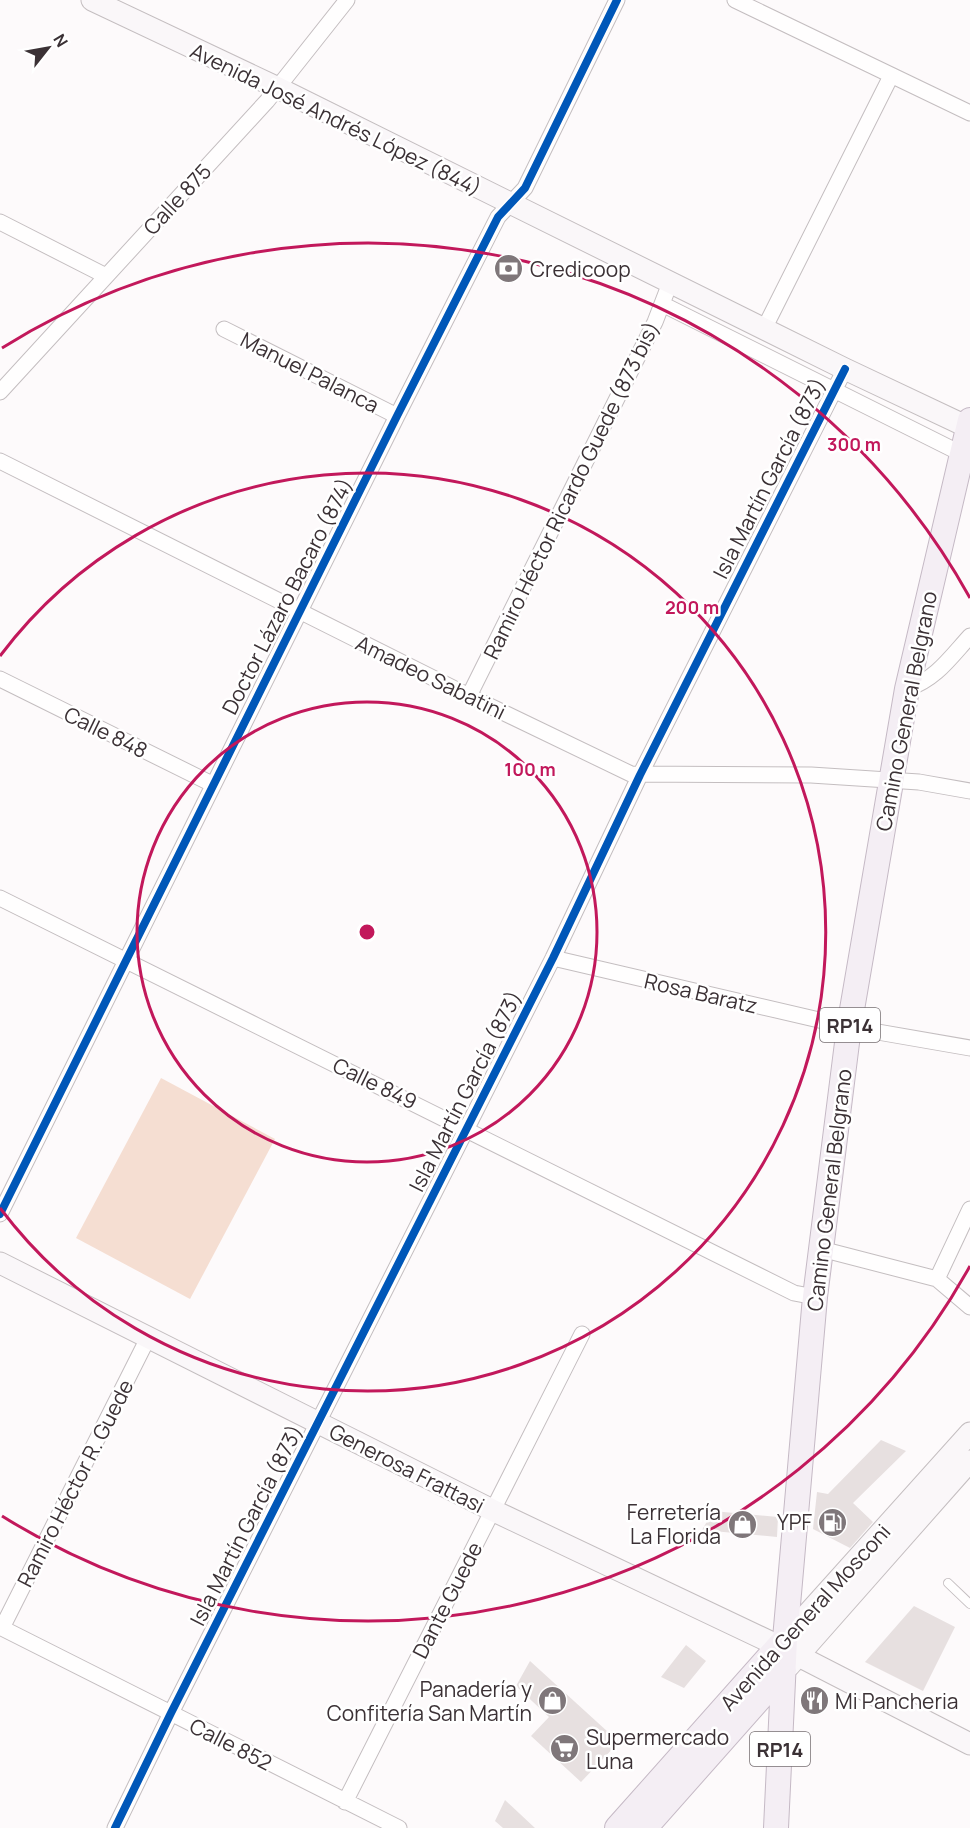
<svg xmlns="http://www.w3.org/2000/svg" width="970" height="1828" font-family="Manrope,sans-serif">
	<rect width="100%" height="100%" fill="#fdfafb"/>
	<path fill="#f5ded2" d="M161,1078l114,61 -85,160 -114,-61z"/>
	<path fill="#e7e0e0" d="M881,1440l25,11 -53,52 20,19 -23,26 -37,-19 4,-37 11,2z
		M713,1511l65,6 -1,20 -75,-7z
		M914,1606l41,21 -32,64 -58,-29z
		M686,1645l20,16 -22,27 -23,-11z
		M530,1661l89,81 -38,40 -50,-46 18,-19 -33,-31z
		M505,1800l30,28h-32l-8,-7z"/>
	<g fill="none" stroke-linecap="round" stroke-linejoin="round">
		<defs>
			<path id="service" d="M948,1583l22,21"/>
			<path id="minor" d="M735,0l235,113
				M0,222l106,54
				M662,304l300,150
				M224,329l173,87
				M764,329l127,-253
				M0,392l267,-291 80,-101
				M0,461l469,235 162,78 180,1 108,7 51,9
				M0,679l212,105
				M907,689c29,-10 43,-31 63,-53
				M469,696l186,-374 15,-39
				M0,898l794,395 21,4
				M553,958l296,69 121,21
				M0,1214l397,-798 101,-199 27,-29 92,-188
				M821,1249l116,30 33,28
				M937,1279l33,-70
				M0,1627l399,201
				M2,1628l146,-290
				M345,1802l237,-468
				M115,1828l56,-115 382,-755 87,-183 205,-406"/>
			<path id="secondary" d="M92,0l186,88 567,281 125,59
				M0,1263l492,247 293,139 185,95
				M785,1639l185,-206
				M789,1666l181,-205"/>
			<path id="primary" d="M617,1828l168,-189
				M645,1828l139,-157
				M776,1828l9,-189 30,-342 34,-270 58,-338 63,-269"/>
		</defs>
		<use href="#service" stroke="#c4bec0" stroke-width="10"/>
		<use href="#minor" stroke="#c4bec0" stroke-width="17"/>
		<use href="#secondary" stroke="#c4bec0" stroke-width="23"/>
		<use href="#primary" stroke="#c5b9c5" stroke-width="26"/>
		<use href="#service" stroke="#fffefe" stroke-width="8"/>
		<use href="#minor" stroke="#fffefe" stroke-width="15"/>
		<use href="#secondary" stroke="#faf7f9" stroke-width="21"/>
		<use href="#primary" stroke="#f4eef4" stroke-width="24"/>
		<defs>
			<path id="cycleway" d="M0,1214l397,-798 101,-199 27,-29 92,-188
				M115,1828l56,-115 382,-755 87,-183 205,-406"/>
		</defs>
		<use href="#cycleway" stroke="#fff" stroke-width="11"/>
		<use href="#cycleway" stroke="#0057b8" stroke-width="8"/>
	</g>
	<g fill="none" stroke="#c2185b" stroke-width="3">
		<circle cx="367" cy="932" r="230"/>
		<path d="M0 656A459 459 0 1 1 0 1208"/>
		<path d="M970 1266A689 689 0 0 1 2 1516M2 348A689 689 0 0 1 970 598"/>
	</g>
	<defs>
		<symbol id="bank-disc" viewBox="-11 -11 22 22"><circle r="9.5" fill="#7f777a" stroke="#fff"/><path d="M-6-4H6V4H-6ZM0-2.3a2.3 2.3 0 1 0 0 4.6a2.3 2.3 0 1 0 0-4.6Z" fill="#fff"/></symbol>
		<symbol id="fuel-disc" viewBox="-11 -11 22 22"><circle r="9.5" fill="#7f777a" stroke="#fff"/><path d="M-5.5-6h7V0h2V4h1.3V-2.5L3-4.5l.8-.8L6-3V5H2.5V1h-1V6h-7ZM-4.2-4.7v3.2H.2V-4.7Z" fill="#fff"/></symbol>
		<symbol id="shop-disc" viewBox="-11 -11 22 22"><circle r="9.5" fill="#7f777a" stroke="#fff"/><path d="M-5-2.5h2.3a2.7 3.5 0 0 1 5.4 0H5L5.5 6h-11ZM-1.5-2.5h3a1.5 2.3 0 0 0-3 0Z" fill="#fff"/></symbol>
		<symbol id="restaurant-disc" viewBox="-11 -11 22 22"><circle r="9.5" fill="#7f777a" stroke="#fff"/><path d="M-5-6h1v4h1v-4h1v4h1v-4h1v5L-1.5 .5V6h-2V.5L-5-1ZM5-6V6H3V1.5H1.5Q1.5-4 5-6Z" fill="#fff"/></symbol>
		<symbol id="supermarket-disc" viewBox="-11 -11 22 22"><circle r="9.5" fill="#7f777a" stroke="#fff"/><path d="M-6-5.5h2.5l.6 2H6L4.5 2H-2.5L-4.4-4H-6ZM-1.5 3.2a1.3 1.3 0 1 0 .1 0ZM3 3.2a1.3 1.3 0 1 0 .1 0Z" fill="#fff"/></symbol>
	</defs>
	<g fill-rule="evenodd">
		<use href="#bank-disc" x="492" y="252" width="33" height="33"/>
		<use href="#fuel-disc" x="816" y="1506" width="33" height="33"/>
		<use href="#shop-disc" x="726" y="1508" width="33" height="33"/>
		<use href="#shop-disc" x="536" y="1684" width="33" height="33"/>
		<use href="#restaurant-disc" x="798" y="1684" width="33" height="33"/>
		<use href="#supermarket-disc" x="548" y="1732" width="33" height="33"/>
	</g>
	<g text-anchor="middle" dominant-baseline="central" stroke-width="5" stroke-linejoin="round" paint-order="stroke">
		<g fill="#fff" stroke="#766f72" stroke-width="1.5">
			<rect x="820" y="1008" width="60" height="34" rx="4.5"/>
			<rect x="750" y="1732" width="60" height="34" rx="4.5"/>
		</g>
		<g font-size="20" font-weight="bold" fill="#3b3135">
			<text x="850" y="1025">RP14</text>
			<text x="780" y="1749">RP14</text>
		</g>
		<g font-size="21" fill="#3b3135" stroke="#fff">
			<text transform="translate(336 119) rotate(26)">Avenida José Andrés López (844)</text>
			<text transform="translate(177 199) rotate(-47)">Calle 875</text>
			<text transform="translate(310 372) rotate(27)">Manuel Palanca</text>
			<text transform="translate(769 478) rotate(-63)">Isla Martín García (873)</text>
			<text transform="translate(571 490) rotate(-64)">Ramiro Héctor Ricardo Guede (873 bis)</text>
			<text transform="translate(287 596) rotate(-63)">Doctor Lázaro Bacaro (874)</text>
			<text transform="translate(431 677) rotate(26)">Amadeo Sabatini</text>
			<text transform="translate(906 711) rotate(-79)">Camino General Belgrano</text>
			<text transform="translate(106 732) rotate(26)">Calle 848</text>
			<text transform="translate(701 993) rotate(13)">Rosa Baratz</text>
			<text transform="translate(375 1083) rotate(26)">Calle 849</text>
			<text transform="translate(465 1091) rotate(-63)">Isla Martín García (873)</text>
			<text transform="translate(829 1190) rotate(-83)">Camino General Belgrano</text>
			<text transform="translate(407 1468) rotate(27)">Generosa Frattasi</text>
			<text transform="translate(75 1483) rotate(-63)">Ramiro Héctor R. Guede</text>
			<text transform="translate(246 1525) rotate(-63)">Isla Martín García (873)</text>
			<text transform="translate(447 1600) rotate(-63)">Dante Guede</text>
			<text transform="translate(805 1617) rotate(-48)">Avenida General Mosconi</text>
			<text transform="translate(231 1744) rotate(27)">Calle 852</text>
		</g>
		<g font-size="21" fill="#3b3135" stroke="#fff" text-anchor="start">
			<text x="530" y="269">Credicoop</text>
			<text x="721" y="1512" text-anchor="end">Ferretería<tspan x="721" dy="24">La Florida</tspan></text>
			<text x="812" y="1522" text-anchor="end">YPF</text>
			<text x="532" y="1689" text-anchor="end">Panadería y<tspan x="532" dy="24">Confitería San Martín</tspan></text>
			<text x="835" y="1701">Mi Pancheria</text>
			<text x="586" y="1737">Supermercado<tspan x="586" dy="24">Luna</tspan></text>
		</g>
	</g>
	<circle cx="367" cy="932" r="9" fill="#c2185b" stroke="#fff" stroke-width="3"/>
	<g font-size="18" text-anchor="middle" font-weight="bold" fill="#c2185b" stroke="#fff" stroke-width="5" stroke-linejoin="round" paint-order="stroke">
		<text x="854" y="451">300 m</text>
		<text x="692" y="614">200 m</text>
		<text x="530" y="776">100 m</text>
	</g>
	<g transform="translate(48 48) rotate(59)" stroke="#ffffff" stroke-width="4.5" paint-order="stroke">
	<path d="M0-4.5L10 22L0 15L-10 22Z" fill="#3b3135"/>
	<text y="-9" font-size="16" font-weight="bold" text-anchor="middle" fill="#3b3135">N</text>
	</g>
</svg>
